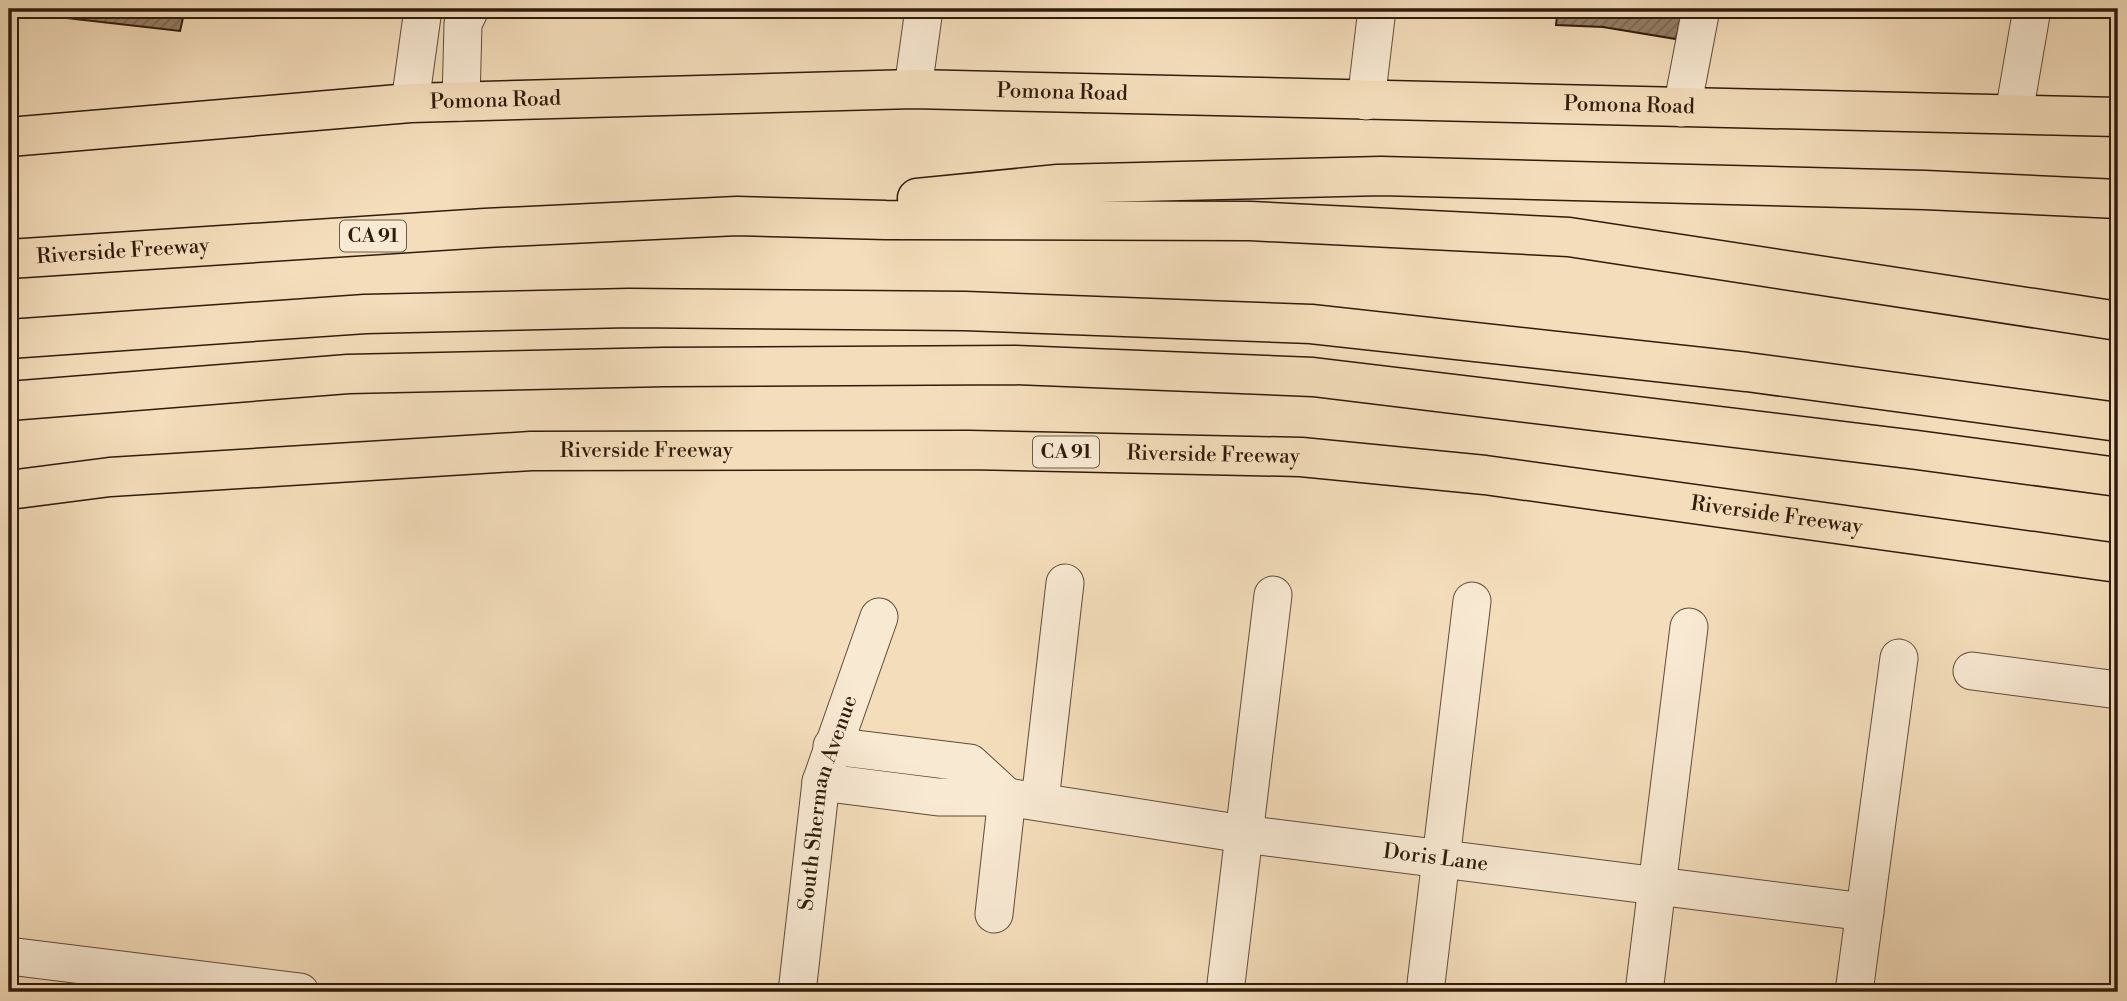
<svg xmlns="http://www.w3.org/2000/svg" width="2127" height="1001" font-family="'Libre Bodoni',serif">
	<defs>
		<pattern id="building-hatch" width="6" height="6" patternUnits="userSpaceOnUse" patternTransform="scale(1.75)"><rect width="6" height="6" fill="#958067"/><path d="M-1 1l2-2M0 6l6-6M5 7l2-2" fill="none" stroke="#7a6853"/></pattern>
	</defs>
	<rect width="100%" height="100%" fill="#f4ddbb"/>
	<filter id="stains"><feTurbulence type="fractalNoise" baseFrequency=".00286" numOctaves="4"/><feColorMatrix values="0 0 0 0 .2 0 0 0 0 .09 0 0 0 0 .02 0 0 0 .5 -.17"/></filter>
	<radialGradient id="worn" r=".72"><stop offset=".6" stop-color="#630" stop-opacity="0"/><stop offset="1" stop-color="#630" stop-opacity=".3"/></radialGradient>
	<path fill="url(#building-hatch)" stroke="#2f1c0c" stroke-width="2" d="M9,9h176l-5,22 -166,-19z
		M309,9h62l-14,6z
		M1558,9h125l-7,30 -73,-12 -47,-2z"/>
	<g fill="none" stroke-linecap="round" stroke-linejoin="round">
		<defs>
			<g id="minor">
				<path d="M913,89l11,-80"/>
				<path d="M1366,101l11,-92"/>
				<path d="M461,102l2,-78 7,-15"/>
				<path d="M410,103l13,-94"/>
				<path d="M1682,108l19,-99"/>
				<path d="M2014,113l18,-104"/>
				<path d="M1972,671l146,19"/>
				<path d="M832,746l138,17 37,34"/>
				<path id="s1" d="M821,782l117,15h69l236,37 622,78"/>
				<path d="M1040,801l25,-218"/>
				<path d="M994,914l13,-117"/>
				<path d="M9,956l291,36"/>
				<path id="s2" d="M797,992l24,-210 58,-165"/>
				<path d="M1225,992l48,-397"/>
				<path d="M1425,992l47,-391"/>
				<path d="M1644,992l45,-365"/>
				<path d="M1854,992l45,-334"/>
			</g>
			<g id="major">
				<path id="s3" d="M9,137l401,-34 503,-14 1205,28"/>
			</g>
			<g id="highway">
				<path d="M917,198l141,-14 323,-8 544,14 193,9"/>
				<path id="s4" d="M9,259l476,-31 252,-12 149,4 364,1 319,16 549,84"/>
				<path d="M9,339l356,-25 264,-6 336,3 346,13 436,48 371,50"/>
				<path d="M9,401l339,-27 316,-7 351,-2 298,12 604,73 201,27"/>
				<path id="s5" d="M9,490l101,-13 421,-26 437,-1 333,7 184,18 633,88"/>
			</g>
		</defs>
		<use href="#minor" stroke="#604c38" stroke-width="39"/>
		<use href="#major" stroke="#2f1c0c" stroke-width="41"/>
		<use href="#highway" stroke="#2f1c0c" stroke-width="41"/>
		<use href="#minor" stroke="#f8e9d3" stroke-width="37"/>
		<use href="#major" stroke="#f4ddbb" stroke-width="38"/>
		<use href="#highway" stroke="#f4ddbb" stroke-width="38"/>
	</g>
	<g text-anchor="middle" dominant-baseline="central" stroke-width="7" stroke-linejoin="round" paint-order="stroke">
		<g fill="#f8e9d3" stroke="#6b5a48" stroke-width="2">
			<rect x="340" y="220.5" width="66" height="31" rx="5"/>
			<rect x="1033" y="436.5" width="66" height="31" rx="5"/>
		</g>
		<g font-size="19" font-weight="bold" fill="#2f1c0c">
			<text x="373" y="236">CA 91</text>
			<text x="1066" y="452">CA 91</text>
		</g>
		<g font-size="21" fill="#2f1c0c" stroke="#f8e9d3">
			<text stroke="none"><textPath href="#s3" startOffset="1055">Pomona Road</textPath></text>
			<text stroke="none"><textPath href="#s3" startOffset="488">Pomona Road</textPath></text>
			<text stroke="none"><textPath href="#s3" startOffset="1622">Pomona Road</textPath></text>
			<text stroke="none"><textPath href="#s4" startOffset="114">Riverside Freeway</textPath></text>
			<text stroke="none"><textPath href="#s5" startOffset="639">Riverside Freeway</textPath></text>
			<text stroke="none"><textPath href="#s5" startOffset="1206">Riverside Freeway</textPath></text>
			<text stroke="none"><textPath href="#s5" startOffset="1773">Riverside Freeway</textPath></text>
			<text stroke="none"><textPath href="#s2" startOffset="192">South Sherman Avenue</textPath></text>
			<text stroke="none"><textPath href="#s1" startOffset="620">Doris Lane</textPath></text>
		</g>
	</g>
	<rect width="2127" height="1001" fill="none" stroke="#f4ddbb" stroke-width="35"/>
	<rect x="10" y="10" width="2106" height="980" fill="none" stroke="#2f1c0c" stroke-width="3.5"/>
	<rect x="18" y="18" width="2092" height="966" fill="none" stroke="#2f1c0c" stroke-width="2"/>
	<rect width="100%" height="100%" filter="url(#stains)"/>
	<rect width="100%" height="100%" fill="url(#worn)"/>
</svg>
